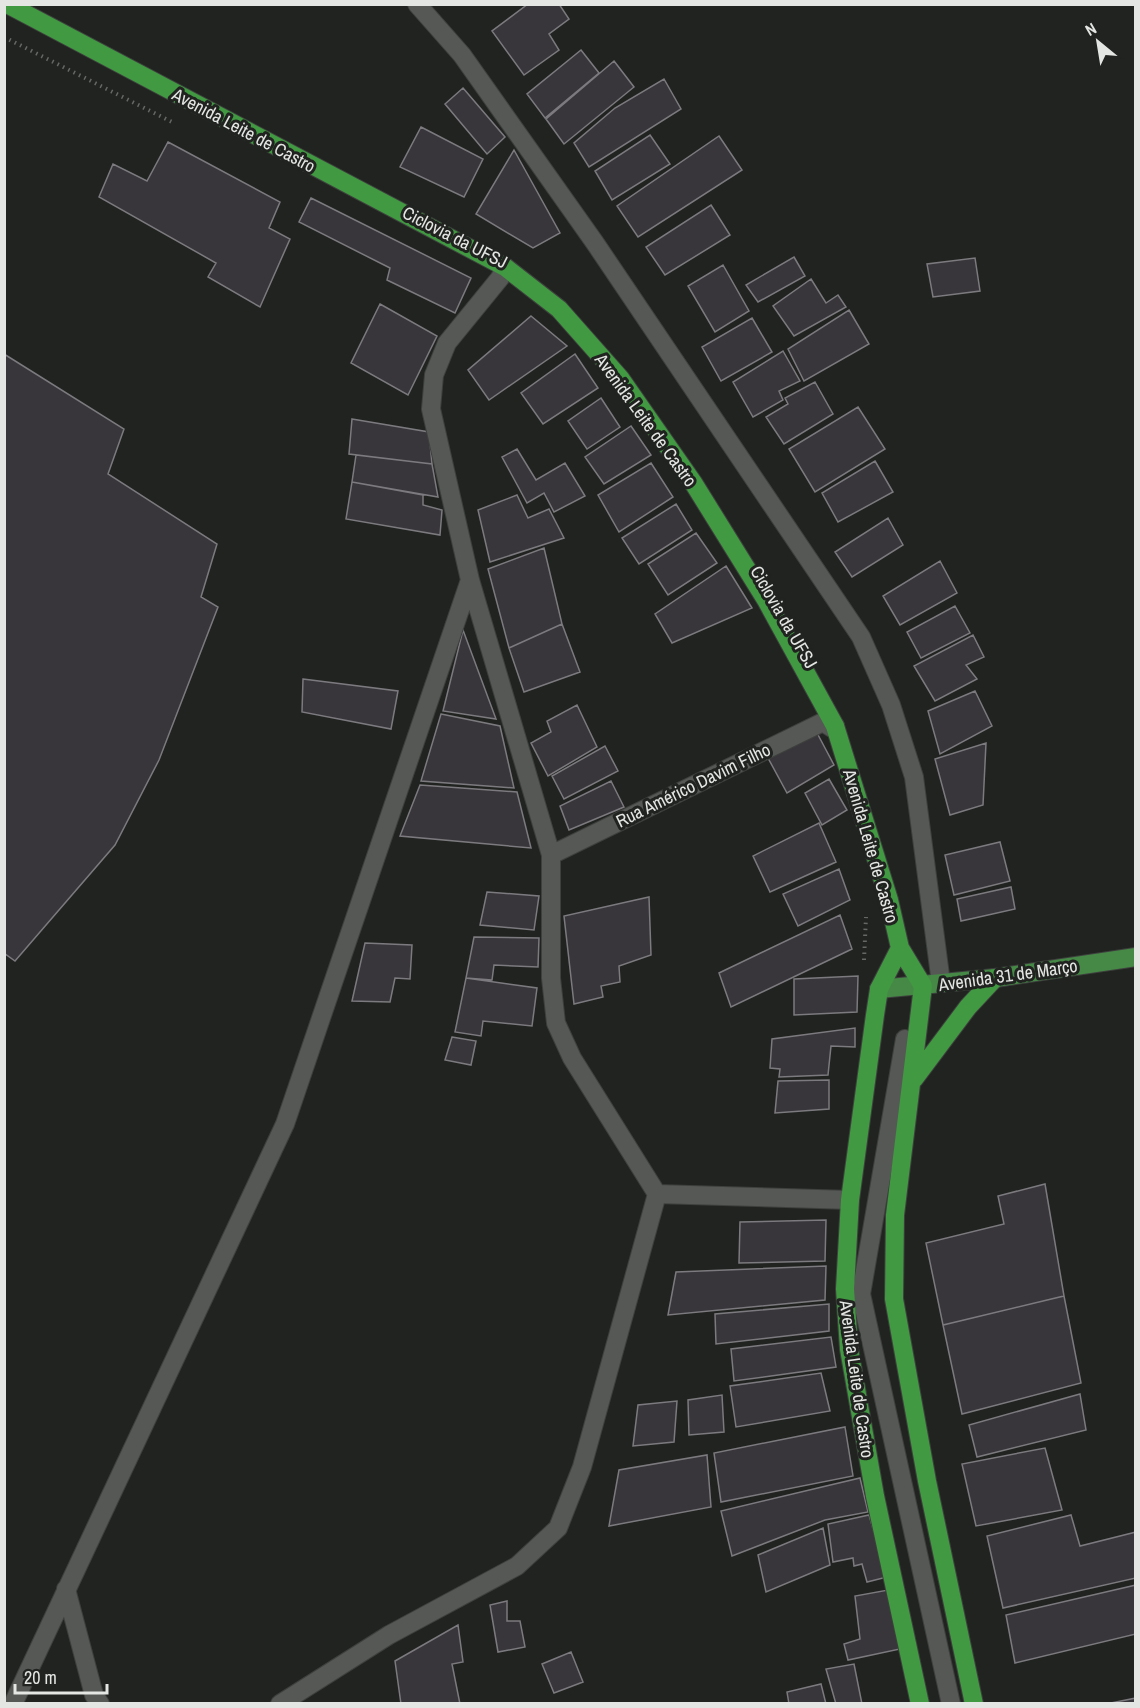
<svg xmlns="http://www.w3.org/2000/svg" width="1140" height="1708" font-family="'Archivo Narrow',sans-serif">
	<rect width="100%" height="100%" fill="#202320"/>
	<path fill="#38363a" stroke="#7c7a7e" stroke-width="1.5" d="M528,4h31l10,15 -20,15 10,16 -35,25 -32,-44z
		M581,50l18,23 -54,45 -18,-24z
		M614,61l20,26 -70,57 -18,-25z
		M664,79l17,30 -92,58 -15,-24 41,-35z
		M463,88l42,49 -18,17 -42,-50z
		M421,127l62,32 -19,38 -64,-30z
		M650,135l20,29 -58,36 -17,-29z
		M719,136l23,34 -104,67 -21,-31z
		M168,142l112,60 -11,26 21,11 -30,68 -52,-30 8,-14 -117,-66 14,-33 34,17z
		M514,150l46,83 -27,15 -57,-34z
		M311,198l160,80 -16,35 -68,-33 3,-12 -91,-46z
		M711,205l19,30 -65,40 -19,-28z
		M794,257l11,19 -47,26 -12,-17z
		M975,258l5,33 -47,6 -6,-33z
		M723,265l26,46 -34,21 -27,-46z
		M811,279l15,24 12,-8 8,12 -52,29 -21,-30z
		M380,304l57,32 -29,59 -57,-32z
		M849,310l20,34 -65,37 -16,-32z
		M531,316l36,30 -78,54 -21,-30z
		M752,318l20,34 -51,29 -19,-34z
		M783,351l17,30 -21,10 4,9 -30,17 -20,-35z
		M4,354l120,75 -16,45 109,70 -16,53 17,10 -59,153 -44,85 -100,116 -11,-8z
		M575,354l23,34 -55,36 -22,-31z
		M815,382l18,32 -49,30 -18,-27 22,-13 -3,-6z
		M601,398l19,29 -33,22 -19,-28z
		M858,407l27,42 -70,43 -26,-43z
		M352,419l77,13 3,32 -83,-10z
		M631,426l20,29 -47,29 -19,-27z
		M517,449l19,31 29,-17 20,33 -31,16 -10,-19 -17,10 -25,-46z
		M356,455l76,9 6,33 -86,-15z
		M875,461l18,31 -55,30 -16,-29z
		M651,463l22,34 -54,35 -21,-37z
		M352,482l71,13v10l19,5 -2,25 -94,-16z
		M517,495l11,23 21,-9 15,29 -74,24 -12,-52z
		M676,504l16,26 -53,34 -17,-26z
		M888,518l15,27 -51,32 -17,-25z
		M696,533l21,30 -49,32 -20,-31z
		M544,548l18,76 -53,24 -21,-79z
		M940,561l17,32 -57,32 -17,-29z
		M726,566l26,42 -80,35 -17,-29z
		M955,606l15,27 -49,25 -14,-26z
		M562,624l18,48 -56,20 -15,-44z
		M463,630l33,89 -53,-8z
		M973,635l11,22 -18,8 11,14 -42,22 -21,-35z
		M303,679l95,12 -7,38 -89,-17z
		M975,691l17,35 -52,28 -12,-43z
		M577,705l20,42 -49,29 -17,-33 20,-11 -4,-11z
		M441,714l59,12 14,62 -93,-7z
		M816,731l18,34 -47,28 -19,-35z
		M986,743l-3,62 -33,10 -15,-56z
		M605,746l13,25 -54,28 -12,-23z
		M829,779l18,31 -25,15 -17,-32z
		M611,781l13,26 -55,23 -9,-24z
		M420,785l97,7 14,56 -131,-12z
		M819,823l17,39 -66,30 -17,-36z
		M1000,842l10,39 -56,14 -9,-40z
		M839,869l11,31 -52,26 -15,-32z
		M1011,887l4,22 -54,12 -4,-22z
		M487,892l52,4 -5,34 -54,-5z
		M649,897l2,58 -32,11 1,16 -19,4 2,11 -29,7 -10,-88z
		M840,915l12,34 -121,58 -12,-34z
		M474,937l65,1 -1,29 -44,-2 -2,15 -26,-2z
		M365,943l47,2 -2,34 -15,-1 -5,24 -38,-1z
		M858,976l-1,36 -63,3v-36z
		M466,978l71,10 -5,38 -49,-5 -2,15 -26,-4z
		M855,1028v19l-24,-1 -3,29 -49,2 1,-8 -10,-1 2,-29z
		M452,1037l24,4 -5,24 -26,-5z
		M829,1080v29l-54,4 3,-32z
		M1045,1184l19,112 -121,29 -17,-82 78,-19 -6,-28z
		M826,1220l-1,41 -86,2 1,-41z
		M826,1266l-1,34 -157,15 8,-43z
		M1064,1296l17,87 -119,31 -19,-89z
		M829,1304v27l-113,13 -1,-30z
		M831,1337l5,30 -102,14 -3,-32z
		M821,1373l9,38 -94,16 -6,-41z
		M1080,1394l6,36 -109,27 -8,-32z
		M722,1395l2,37 -35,3 -1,-35z
		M677,1401l-3,41 -41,4 5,-41z
		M845,1427l8,49 -132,26 -7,-49z
		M1045,1448l17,62 -86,16 -14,-62z
		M707,1455l4,52 -102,19 10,-56z
		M860,1478l8,34 -43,8 -93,36 -11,-45z
		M869,1515l18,62 -20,5 -5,-18 -8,2 -1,-8 -20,4 -5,-38z
		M1071,1515l9,31 56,-14v46l-133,30 -16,-72z
		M823,1528l7,37 -64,27 -8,-37z
		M1136,1585v49l-121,29 -9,-48z
		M888,1590l12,59 -52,11 -4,-16 16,-5 -5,-43z
		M507,1601v20h13l5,26 -27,5 -8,-47z
		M458,1625l5,37 -11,2 8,40h-59l-6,-43z
		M571,1652l12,30 -29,11 -12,-29z
		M854,1664l8,40h-26l-10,-35z
		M821,1684l5,20h-37l-2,-12z
		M1136,1698v6h-30z"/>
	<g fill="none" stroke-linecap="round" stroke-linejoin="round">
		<defs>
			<path id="pedestrian" d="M905,1039l-44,255 90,410"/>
			<path id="minor" d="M417,4l45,51 133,188 266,394 30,68 23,72 27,206
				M551,855l272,-133 9,6 3,-2
				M657,1194l193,6
				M66,1589l28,106 6,9
				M13,1704l272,-580 185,-544
				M280,1704l109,-69 128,-69 41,-38 24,-61 75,-273 -85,-136 -16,-35 -5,-45v-123l-81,-275 -39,-171 3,-34 13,-32 53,-65 5,-11"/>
			<path id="primary" d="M879,989l116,-11 141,-21"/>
			<path id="trunk" d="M7,4l498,263 54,42 61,69 74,106 72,116 69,126 54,174 11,48 23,38 -28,229 -1,84 33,182 47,223
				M900,948l-21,41 -4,26 -25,185 -5,89 4,60 26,147 45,208
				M914,1079l54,-72 27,-29"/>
		</defs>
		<use href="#pedestrian" stroke="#3e403e" stroke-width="20"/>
		<use href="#minor" stroke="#3e403e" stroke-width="20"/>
		<use href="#primary" stroke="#3e403e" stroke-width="20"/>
		<use href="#trunk" stroke="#3e403e" stroke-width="20"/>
		<path stroke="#656865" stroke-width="4" stroke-dasharray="1.5 4.5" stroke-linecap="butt" d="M4,37l168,85
			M864,960l2,-43"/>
		<use href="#pedestrian" stroke="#555855" stroke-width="18"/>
		<use href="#minor" stroke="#555855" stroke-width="18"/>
		<use href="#primary" stroke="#468947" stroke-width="18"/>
		<use href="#trunk" stroke="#419942" stroke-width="18"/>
	</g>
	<g text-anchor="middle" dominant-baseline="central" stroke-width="6" stroke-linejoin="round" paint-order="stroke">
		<g font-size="18" fill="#e4e6e4" stroke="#202320">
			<text transform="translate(244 130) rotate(28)">Avenida Leite de Castro</text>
			<text transform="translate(455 237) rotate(27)">Ciclovia da UFSJ</text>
			<text transform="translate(646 420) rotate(54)">Avenida Leite de Castro</text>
			<text transform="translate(784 617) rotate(60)">Ciclovia da UFSJ</text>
			<text transform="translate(693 785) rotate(-26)">Rua Américo Davim Filho</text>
			<text transform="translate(871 846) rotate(74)">Avenida Leite de Castro</text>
			<text transform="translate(1008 975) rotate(-8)">Avenida 31 de Março</text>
			<text transform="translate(857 1379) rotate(82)">Avenida Leite de Castro</text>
		</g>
	</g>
	<rect width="1140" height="1708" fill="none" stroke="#e4e6e4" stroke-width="12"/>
	<g transform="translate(1098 42) rotate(330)" stroke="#202320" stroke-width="4.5" paint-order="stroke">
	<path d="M0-4.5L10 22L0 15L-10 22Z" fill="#e4e6e4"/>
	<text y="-9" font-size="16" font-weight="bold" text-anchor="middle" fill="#e4e6e4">N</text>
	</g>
	<path d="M15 1684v9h92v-9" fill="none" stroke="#e4e6e4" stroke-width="3"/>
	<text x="24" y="1684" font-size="18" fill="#e4e6e4" stroke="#202320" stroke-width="4.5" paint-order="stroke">20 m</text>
</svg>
